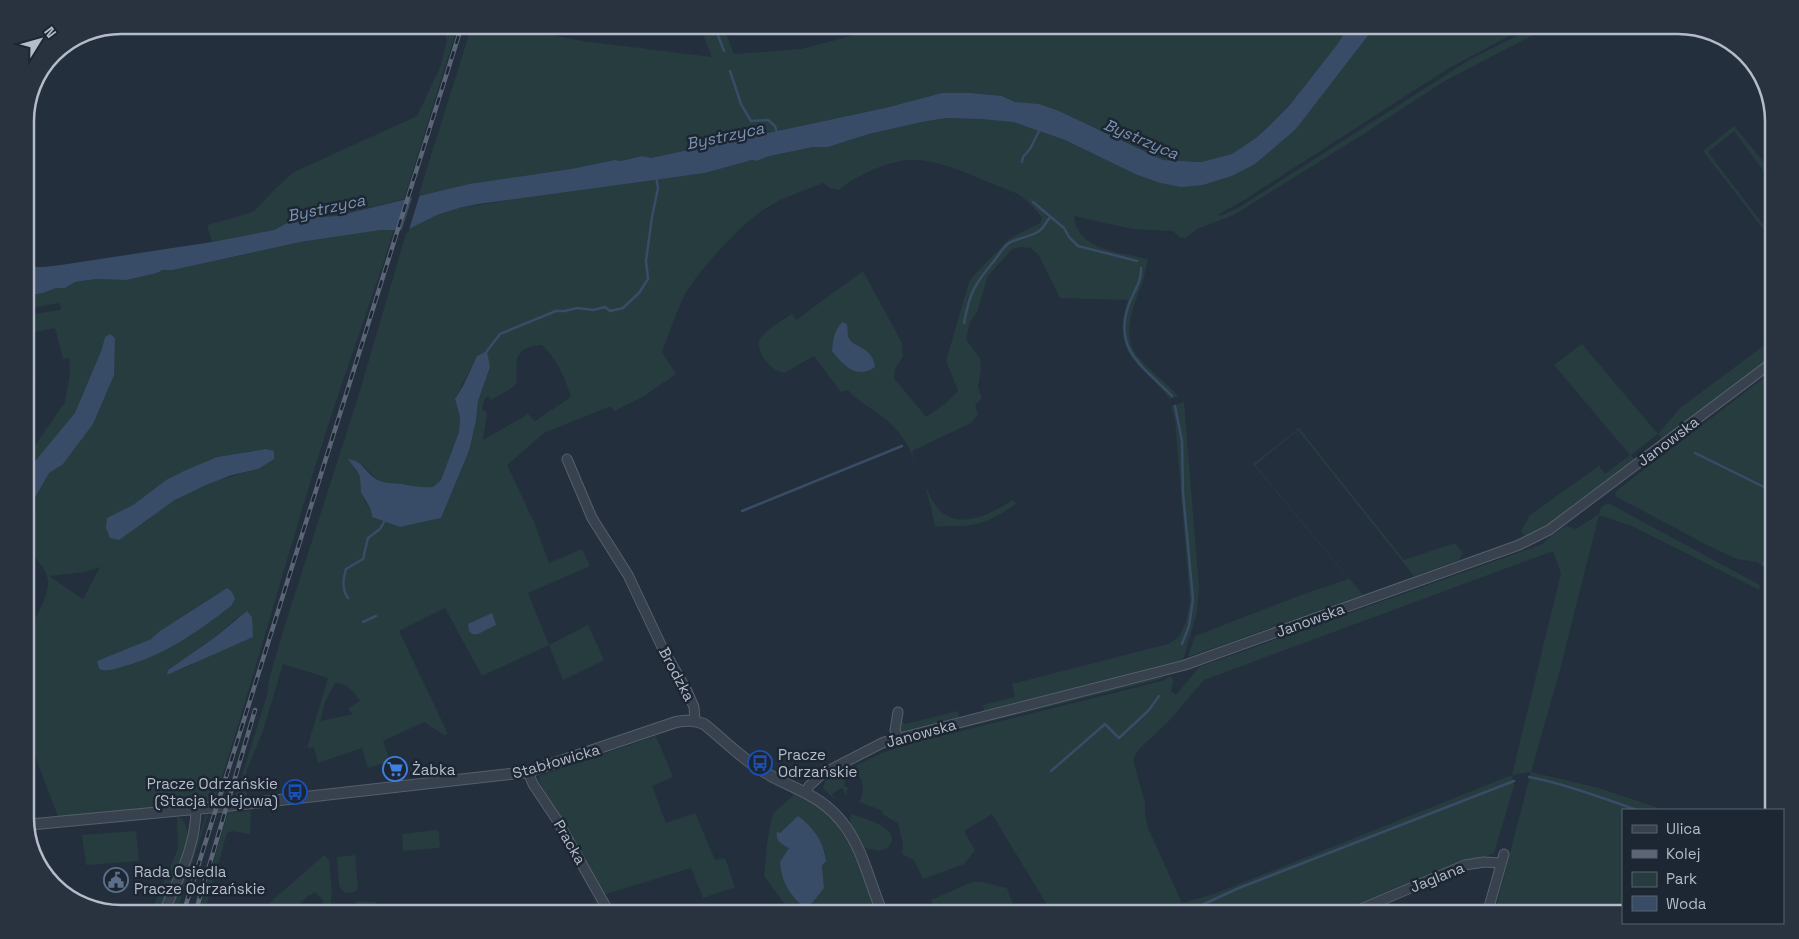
<svg xmlns="http://www.w3.org/2000/svg" width="1799" height="939" font-family="'Space Grotesk',sans-serif">
	<rect width="100%" height="100%" fill="#242f3e"/>
	<path fill="#263c3f" fill-rule="evenodd" d="M436,25h22l-54,174 -67,17 -19,1 -31,6 -13,7 -62,12 -5,-17 33,-9 14,-5 23,-24 17,-15 123,-56 23,-48 7,-28 -4,-9z
		M472,25h43l15,6 52,10 130,16 -13,-32h24l11,29 67,-5 92,-24h457l-14,21 -47,60 -22,22 -11,10 -24,16 -31,8 -38,-2 -104,-49 -20,-7 -24,-2 -13,-6 -31,-3h-29l-57,15 -234,50 -9,-2 -21,5 -8,-1 -42,9 -55,8 -98,20z
		M1377,25h153l-81,43 -208,134 -22,12 1,2 18,-8 231,-148 69,-35h14l-109,57 -81,53 -128,80 -37,14 -11,9 -7,-1 -6,-6 -41,-2 -58,-13c2,34 48,37 74,43 -2,7 -3,15 -5,22 -9,24 -24,55 -4,77 12,14 27,24 39,38l-8,3c-29,-38 -60,-42 -42,-99l-68,-2 -22,-44 -8,-6 -9,-1 -9,2 -24,27 -11,36 -7,10 -4,17 14,20 1,11 -3,17 4,11 -7,7 3,9 -7,9 -59,28c6,16 18,54 32,63 21,15 51,-3 69,-14l3,4c-14,9 -29,19 -46,21 -12,2 -23,0 -35,2 -5,-31 -21,-83 -45,-104 -13,-12 -31,-20 -42,-33l-7,2 -27,-36 -30,17c-10,-3 -15,-7 -21,-16 -2,-5 -5,-11 -4,-15 1,-9 25,-23 33,-28l4,6 67,-49 39,72 1,14 -8,12 -1,9 32,39 20,-14 12,-12 -12,-30 23,-79 6,-8 34,-35 31,-16 2,-5c-6,-8 -13,-16 -21,-22 -8,-5 -19,-8 -28,-12 -27,-11 -55,-25 -84,-24 -20,1 -55,16 -70,30l-9,-2 -7,-5c-20,8 -42,15 -60,27 -23,15 -68,64 -80,88 -8,17 -14,36 -21,54l14,22 -32,22 -30,15 -3,-5 -67,27 -37,32 27,57 15,41 33,-14 8,17 -62,27 21,52 39,-20 16,35 -41,20 -14,-35 -67,31 -37,-68 -46,23 49,103 -4,1 -20,-13 -41,19 7,20 -22,7 -6,-20 -44,15 -4,-16 -7,1 21,-70 -45,-14 -21,70 -15,35 -2,11 2,19 -13,2 34,-109v-9l15,-52 76,-237 48,-164 30,-15 22,-7 107,-17 139,-18 47,-13 5,1 13,-5 43,-9h15l41,-13 53,-12 24,-4 34,1 34,2 51,19 70,34 25,9 43,2 29,-9 64,-47 74,-96 4,-3zM542,345c15,14 23,33 29,52l-36,24 -7,-7 -45,26 4,-27 -5,-4 3,-11 4,-2 2,4 21,-12 5,-6c-2,-24 -2,-35 25,-37zM487,352l3,15 -12,34 -2,20 -7,30 -28,67 -41,9 -28,-10 -1,-7 -6,-8 -5,-25 -11,-18 16,8 10,11 13,6h14l17,4h14l8,-8 18,-48 1,-15 -5,-18 22,-43zM335,683c12,0 19,9 25,18l-10,6 -2,2 5,5 -33,7 5,-19z
		M1734,126l40,48v11l-40,-54 -26,21 66,87v4l-71,-92z
		M381,230h13c-23,73 -50,144 -73,218 -37,118 -69,236 -107,354l-155,17 -34,-89v-108l11,-5c19,-37 16,-41 -11,-71v-86l40,-58 5,-28 -1,-16 -6,1 -8,-31 -30,6v-19l36,-5 -1,-7 -35,6v-13l18,-3 13,-5h9l10,-6 21,-3 31,1 30,-7 5,-4 11,1 127,-28zM266,449l-8,20c-28,7 -59,16 -84,32 -11,7 -21,15 -32,23l-9,-19 33,-25 51,-23zM100,567l-17,32 -34,-23 35,-4zM227,588l4,18c-15,11 -29,23 -45,32 -15,10 -70,37 -87,31l-2,-8 54,-22 9,-8zM240,615l-46,49 -20,8 -6,-2 46,-32z
		M1582,344l76,90 22,-26 86,-64 8,12 -111,83 -5,-5 -27,21 4,6c-35,27 -69,59 -110,75l-4,-5 9,-16 69,-49 6,8 25,-19 -76,-90z
		M1774,370v199l-6,2 -11,-9 -20,-3 -26,-12 -96,-51 1,-5z
		M1184,402l15,185 -2,25 -14,48 -199,51 -1,-6 32,-8 -3,-13 156,-40 11,-7 7,-15 4,-20 -15,-182 -4,-14z
		M1299,428l105,132 51,-17 8,10 -4,7 -45,16 -116,-146 -43,35 108,130 -175,62 7,-21 109,-42 45,-15 -96,-115z
		M1608,503l152,82 -1,5 -127,-64 -33,-11 -38,151 -30,106 68,16 65,22h-41v104h-129l37,-142 -19,3 2,11 -20,67 -156,61h-401l-6,-14 41,-18h10l25,6 9,25 31,-8 -55,-91 -28,17 11,19 -11,14 -41,15 -9,-19 -12,-6 1,-10 -5,-21 -16,-9 1,-3 -24,-9c7,-11 4,-23 -4,-32l2,-5 25,-12 30,-10 250,-62 7,-4h3l1,5 -2,9 5,4 23,-28 344,-123 4,-5 19,-13 10,3 3,-2 20,-13 2,-7zM1553,551l8,22 -49,202 -298,119 -32,9 -34,-75 -3,-13v-12l-12,-43 6,-11 29,-27 36,-42z
		M1164,676l-3,3 -250,62 -31,9 -27,14h-2l29,-16 16,-5z
		M958,711l1,6 -59,15 -2,-5 2,-9 5,6z
		M656,736l17,41 -21,9 14,37 29,-10 20,47 10,-2 10,29 -32,11 -12,-30 -88,27 -64,-114v-5z
		M835,775l8,3 3,4 -2,1 1,4h3l-2,8 -4,-7 -10,6 3,6 -12,-12 3,-9z
		M767,780c16,8 34,14 49,25 35,25 46,70 61,109h-85l-28,-38 4,-39 5,-24 20,-17 -1,-3 -25,-11zM795,820c17,13 29,18 31,41l-4,5 2,22 -34,-40 -10,-15z
		M251,811l-1,23 -18,-3 -5,2 -23,81h-6l30,-102z
		M208,814l-32,100h-9l28,-67 11,-32z
		M851,814c10,3 40,12 41,23 0,4 -2,7 -4,11l-10,3 -13,-3 -14,-24 -1,-4z
		M177,817l5,2 4,7 3,17 -30,71h-9l28,-65z
		M436,830l3,3 1,13 -2,2 -35,3 -1,-17z
		M136,831l3,30 -53,4 -4,-30z
		M355,855l3,33 -3,4 -10,1 -6,-7 -2,-29z
		M323,856h3l3,4c1,16 7,40 -3,54h-11l7,-7 -1,-2 3,-4 -9,-9 -4,3 -1,-1 -21,20h-32z
		M357,901l17,1 24,12h-46v-6z"/>
	<path fill="#394c67" d="M1350,25h27l-3,5 -4,3 -74,96 -41,35 -23,12 -29,9 -22,2 -21,-4 -25,-9 -70,-34 -51,-18 -34,-3 -34,-1 -24,4 -53,12 -41,13h-15l-43,9 -14,5 -4,-1 -47,13 -227,31 -19,4 -22,7 -30,15h-26l-81,12 -127,28h-11l-5,3 -30,7 -31,-1 -21,3 -10,6h-9l-13,5 -18,3v-29h19l17,-2 151,-23 62,-12 13,-7 31,-6 19,-1 132,-32 102,-15 43,-9 7,1 21,-5 9,2 234,-50 57,-15h29l31,3 13,6 24,2 20,7 104,49 38,2 31,-8 24,-16 11,-10 22,-22 47,-60z
		M842,322l5,2c1,4 0,8 1,12 3,13 24,8 27,31 -19,13 -32,-2 -43,-16 1,-11 2,-20 10,-29z
		M110,334l5,4 -1,37 -21,49 -30,40 -14,9 -15,26 -9,-1v-21l6,-11 44,-53 27,-64 3,-12z
		M487,351l3,16 -12,34 -2,20 -7,30 -28,67 -41,9 -28,-10 -1,-7 -10,-18 -1,-15 -3,-6 -9,-12c15,2 17,13 28,20 9,5 16,4 26,5 11,2 20,4 31,3l8,-7 18,-48 1,-15 -5,-18 8,-13 14,-30z
		M266,449l8,2v8l-16,10 -26,6 -26,10 -31,15 -56,40 -9,-2 -4,-10 1,-10 26,-13 33,-25 18,-9 33,-14z
		M227,588l5,4 3,7 -4,7c-33,26 -68,50 -109,61 -7,2 -16,5 -23,2l-2,-8 54,-22 9,-8z
		M247,611l5,6 1,20 -86,38 1,-5 46,-32z
		M492,613l4,12 -18,9h-6l-3,-3 -1,-7z
		M798,816c15,11 26,26 28,45l-4,5 2,22 -12,15 -10,3c-14,-15 -20,-23 -22,-44l9,-14c-7,-4 -14,-7 -12,-16l3,1z"/>
	<path fill="#242f3e" d="M420,194l-12,39 -7,-1 12,-37z"/>
	<g fill="none" stroke-linecap="round" stroke-linejoin="round">
		<path stroke="#394c67" stroke-width="2.5" d="M714,25l10,26
			M730,71l11,33 10,17 17,-1 7,6 2,7
			M1022,162l1,-5 7,-8 10,-20
			M1033,202l31,26 5,9 9,9 59,15
			M1141,268c1,13 -8,25 -12,36 -17,46 16,64 43,92
			M964,323c6,-31 10,-38 30,-62 5,-6 9,-14 15,-18 9,-5 20,-6 29,-11 6,-4 8,-10 12,-15
			M487,351l13,-17 56,-23h8l14,-3 15,2 12,-3 5,4 13,-3 16,-15 9,-14 -2,-18 6,-44 6,-29 -2,-11
			M1770,398l4,2
			M1175,406l7,35 1,52 10,106 -4,27 -7,18
			M1695,453l79,39
			M742,511l160,-65
			M1764,564l10,-19
			M348,598c-6,-8 -5,-20 -2,-29l17,-10 5,-21 12,-9 4,-7
			M363,622l13,-6
			M1051,771l54,-47 14,14 30,-28 10,-14
			M1529,777c37,7 73,21 108,33
			M1182,914l57,-26 275,-107"/>
		<defs>
			<path id="minor" d="M567,459l25,59 36,57 34,72 25,44 7,16 1,14
				M898,738l-3,-8 3,-18
				M528,772l5,12 24,36 53,94
				M806,792l3,-6 13,-12 62,-32 301,-77 334,-120 30,-15 225,-169
				M163,914c15,-35 33,-67 33,-106
				M1349,914l116,-49 19,-3 17,1
				M1487,914l17,-60"/>
			<path id="tertiary" d="M25,825l201,-19 302,-34 148,-50c11,-2 18,-2 28,2 19,15 36,33 57,46 32,20 60,23 84,56 19,26 25,59 38,88"/>
		</defs>
		<use href="#minor" stroke="#565f6c" stroke-width="11"/>
		<use href="#tertiary" stroke="#565f6c" stroke-width="12"/>
		<use href="#minor" stroke="#38414e" stroke-width="9"/>
		<use href="#tertiary" stroke="#38414e" stroke-width="10"/>
		<defs>
			<path id="rail" d="M183,914l279,-889
				M195,914l60,-204"/>
		</defs>
		<use href="#rail" stroke="#5a6575" stroke-width="4.5"/>
		<use href="#rail" stroke="#1d2633" stroke-width="2.5" stroke-dasharray="8" stroke-linecap="butt"/>
	</g>
	<defs>
		<symbol id="bus-ring" viewBox="-11 -11 22 22"><circle r="9.5" fill="#1d2633" stroke="#1a4fb4" stroke-width="1.5"/><path d="M-5-6H5V4H4V6H2V4H-2V6H-4V4H-5ZM-3.5-4V0h7V-4ZM-3.5 1.2v1.5H-2V1.2ZM2 1.2v1.5H3.5V1.2Z" fill="#1a4fb4"/></symbol>
		<symbol id="supermarket-ring" viewBox="-11 -11 22 22"><circle r="9.5" fill="#1d2633" stroke="#3f7fe0" stroke-width="1.5"/><path d="M-6-5.5h2.5l.6 2H6L4.5 2H-2.5L-4.4-4H-6ZM-1.5 3.2a1.3 1.3 0 1 0 .1 0ZM3 3.2a1.3 1.3 0 1 0 .1 0Z" fill="#3f7fe0"/></symbol>
		<symbol id="civic-ring" viewBox="-11 -11 22 22"><circle r="9.5" fill="#1d2633" stroke="#5c6f8a" stroke-width="1.5"/><path d="M-.6-6.5H3V-4.5H.6V-3L4-1V1h2V6H-6V1h2V-1L-.6-3ZM-1.2 2.5V6h2.4V2.5Z" fill="#5c6f8a"/></symbol>
	</defs>
	<g fill-rule="evenodd">
		<use href="#bus-ring" x="746" y="749" width="28" height="28"/>
		<use href="#supermarket-ring" x="381" y="755" width="28" height="28"/>
		<use href="#bus-ring" x="281" y="778" width="28" height="28"/>
		<use href="#civic-ring" x="102" y="866" width="28" height="28"/>
	</g>
	<g text-anchor="middle" dominant-baseline="central" stroke-width="5" stroke-linejoin="round" paint-order="stroke">
		<g font-size="15" fill="#b4bcc9" stroke="#1d2633">
			<text transform="translate(1668 441) rotate(-37)">Janowska</text>
			<text transform="translate(1310 620) rotate(-20)">Janowska</text>
			<text transform="translate(677 674) rotate(62)">Brodzka</text>
			<text transform="translate(921 733) rotate(-15)">Janowska</text>
			<text transform="translate(556 761) rotate(-16)">Stabłowicka</text>
			<text transform="translate(570 842) rotate(60)">Pracka</text>
			<text transform="translate(1437 877) rotate(-22)">Jaglana</text>
		</g>
		<g font-size="15" fill="#b4bcc9" stroke="#1d2633" text-anchor="start">
			<text x="778" y="754">Pracze<tspan x="778" dy="17">Odrzańskie</tspan></text>
			<text x="412" y="769">Żabka</text>
			<text x="278" y="783" text-anchor="end">Pracze Odrzańskie<tspan x="278" dy="17">(Stacja kolejowa)</tspan></text>
			<text x="134" y="871">Rada Osiedla<tspan x="134" dy="17">Pracze Odrzańskie</tspan></text>
		</g>
		<g font-size="16" font-style="italic" fill="#7c92b1" stroke="#1d2633">
			<text transform="translate(725 136) rotate(-12)">Bystrzyca</text>
			<text transform="translate(1141 139) rotate(23)">Bystrzyca</text>
			<text transform="translate(326 208) rotate(-12)">Bystrzyca</text>
		</g>
	</g>
	<path d="M0 0H1799V939H0ZM121 34H1678A87 87 0 0 1 1765 121V818A87 87 0 0 1 1678 905H121A87 87 0 0 1 34 818V121A87 87 0 0 1 121 34Z" fill="#29323f" fill-rule="evenodd"/>
	<path fill="none" stroke="#b4bcc9" stroke-width="2.5" d="M121 34H1678A87 87 0 0 1 1765 121V818A87 87 0 0 1 1678 905H121A87 87 0 0 1 34 818V121A87 87 0 0 1 121 34Z"/>
	<rect x="1622" y="809" width="162" height="115" fill="#1d2633" stroke="#59626f"/>
	<rect x="1632" y="825" width="25" height="8" fill="#38414e" stroke="#59626f"/>
	<text x="1666" y="834" font-size="15" fill="#b4bcc9">Ulica</text>
	<rect x="1632" y="850" width="25" height="8" fill="#5a6575" stroke="#59626f"/>
	<text x="1666" y="859" font-size="15" fill="#b4bcc9">Kolej</text>
	<rect x="1632" y="872" width="25" height="15" fill="#263c3f" stroke="#59626f"/>
	<text x="1666" y="884" font-size="15" fill="#b4bcc9">Park</text>
	<rect x="1632" y="896" width="25" height="15" fill="#394c67" stroke="#59626f"/>
	<text x="1666" y="909" font-size="15" fill="#b4bcc9">Woda</text>
	<g transform="translate(40 40) rotate(53)" stroke="#1d2633" stroke-width="4" paint-order="stroke">
	<path d="M0-4L9 19L0 12L-9 19Z" fill="#b4bcc9"/>
	<text y="-8" font-size="14" font-weight="bold" text-anchor="middle" fill="#b4bcc9">N</text>
	</g>
</svg>
